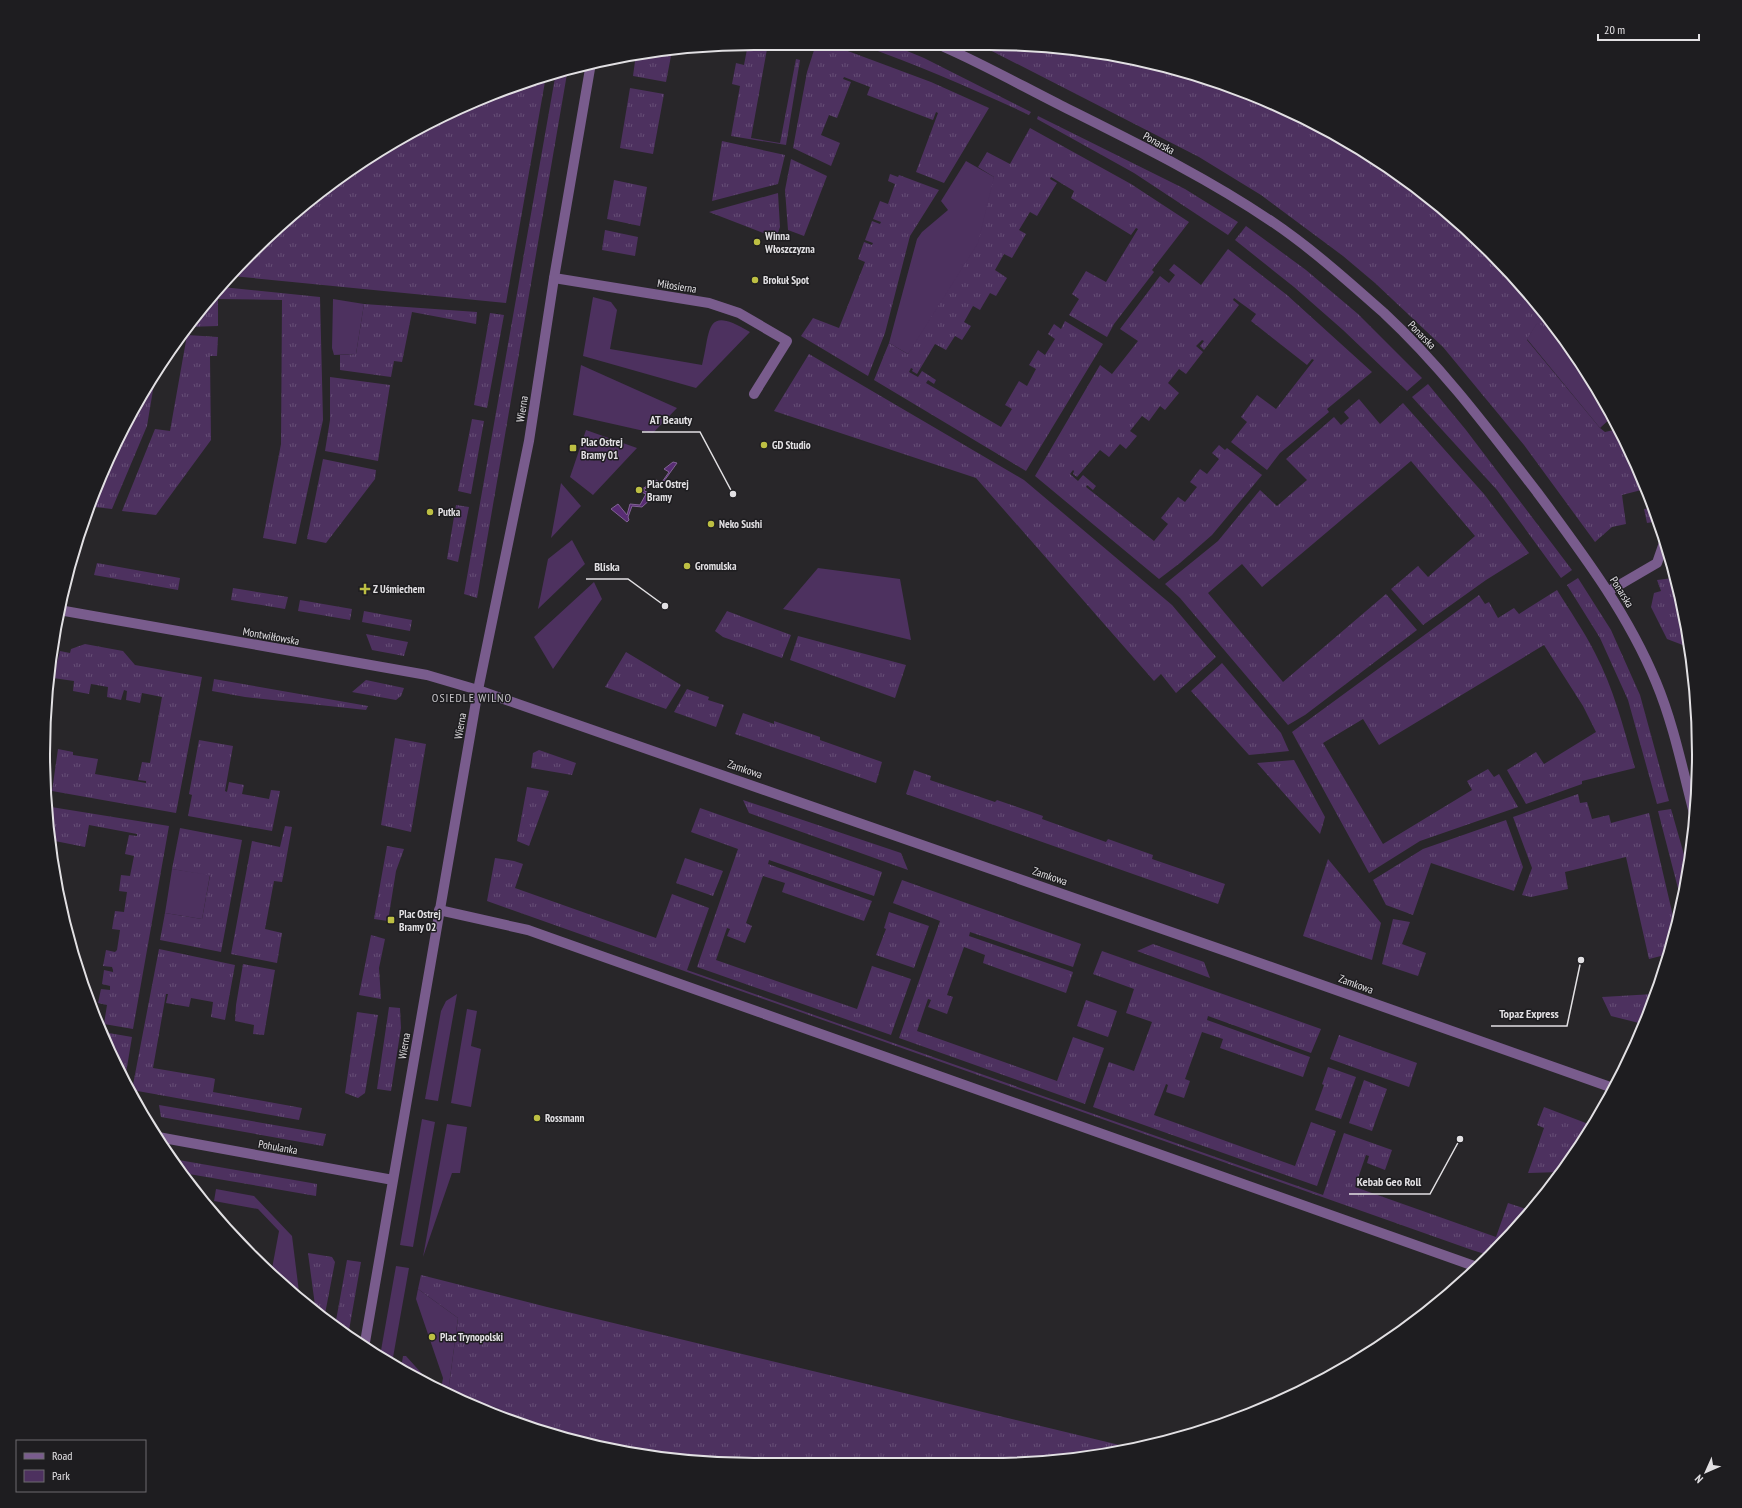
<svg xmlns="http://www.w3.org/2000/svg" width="1742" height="1508" font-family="'PT Sans Narrow',sans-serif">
	<defs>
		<pattern id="grass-tufts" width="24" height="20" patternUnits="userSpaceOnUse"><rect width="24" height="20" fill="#4d315f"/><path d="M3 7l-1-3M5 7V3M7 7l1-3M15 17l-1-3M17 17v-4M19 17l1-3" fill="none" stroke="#664f76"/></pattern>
	</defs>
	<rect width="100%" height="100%" fill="#282629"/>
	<path fill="url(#grass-tufts)" d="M748,44l19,5 -16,89 29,5 16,-84 4,1 -14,85 -55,-9 9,-50 -8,-2 4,-21 8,2z
		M816,44h13l102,38 58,26 -45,75 -28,-11 22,-59 -2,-1 -3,8 -66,-25 3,-8 -26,-10 -1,2 8,3 -14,36 -8,-3 -8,20 19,8 -9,23 -38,-18 14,-76z
		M862,45l33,1 29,12 107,54 -2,3c-55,-26 -110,-49 -167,-70z
		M984,47l97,2 135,32 87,35 118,74 102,95 34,49 -20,-10 -10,16 73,88 5,4 13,-3 27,60 -23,6 4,29 -14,3 -17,15 -71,-97 -81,-98 -68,-64 -32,-27 -82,-61 -62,-38z
		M649,51l22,5 -5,26 -33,-6 3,-22z
		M568,68l-91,530 -13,-4 92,-522z
		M546,76l-40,227 -274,-27 53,-57 74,-56 80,-47z
		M630,88l34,6 -11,60 -33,-6z
		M1038,116l147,73 53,33 -10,13 -94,-62 -97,-54z
		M1030,128l101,56 58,38 -37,48 2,2 -40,52 -7,13 -38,-22 10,-16 -7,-5 14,-23 20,11 32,-53 -2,-1 -5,7 -60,-37 3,-7 -23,-14 -1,2 7,4 -20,33 -7,-4 -11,18 7,4 -14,24 -8,-4 -9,16 12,8 -11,18 -6,-3 -10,17 -7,-4 -9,16 7,4 -9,14 -7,-4 -9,14 -11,-6 -18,30 -5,-3 1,-2 -2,-1 -2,4 9,5 4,-6 14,9 -2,4 -6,-4 -2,3 75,44 11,-18 -7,-4 14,-24 8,5 9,-17 -7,-4 9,-15 7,5 10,-16 -7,-5 6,-10 7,5 4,-8 38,23 -77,127 -152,-91 15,-37 19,11 86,-177 -16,-10 9,-15 23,12z
		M722,141l63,14 -7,29 -66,17z
		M791,159l36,17 -23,60 -16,-6 -3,-40z
		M890,174l8,3 1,-2 40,15 -29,46 -25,97 -17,43 -67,-40 12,-18 26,10 26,-66 -7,-3 6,-17 8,3 1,-2 -8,-3 7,-19 8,3 1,-2 -8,-3 7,-18 8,3 7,-20 -7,-3z
		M614,180l33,7 -7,39 -33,-7z
		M778,193l2,34 -4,11 -67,-26z
		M1246,226l60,44 52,44 64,64 -15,13 -64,-61 -49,-43 -59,-47z
		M605,230l33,7 -3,19 -33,-6z
		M1228,249l59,46 85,77 -45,37 2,3 -49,41 -13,17 -36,-28 16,-20 -6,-5 16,-22 19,14 38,-49 -2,-1 -5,6 -56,-44 5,-7 -22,-16 -1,2 6,5 -35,45 -4,-4 4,-5 -2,-1 -6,6 7,6 -17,22 -7,-5 -11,14 11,10 -14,17 -5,-4 -11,15 -7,-5 -12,15 7,5 -11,13 -6,-5 -11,13 -9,-7 -23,27 -4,-3 1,-3 -1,-1 -3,4 8,7 5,-6 13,11 -3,4 -6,-5 -1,2 68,54 14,-17 -7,-6 17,-21 7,5 12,-15 -7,-5 10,-13 7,5 12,-15 -7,-6 7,-8 6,5 2,-2 35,27 -50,60 -32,28 -21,16 -124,-103 65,-111 12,9 26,-33 -18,-12 40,-53 9,7 6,-8 -6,-5 5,-6 27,21z
		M222,287l98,10 3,123 -27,124 -33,-6 18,-94 1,-144 -64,-1v27l-32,1z
		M364,304l113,8 -1,12 -64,-12 -10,50 -8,-1 -3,16 -51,-7v-15l16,-1z
		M490,313l14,2 -17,93 -13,-3z
		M187,335l31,2 -1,19h-7l1,84 -55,75 -34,-4 33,-82 15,2z
		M809,354l215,126 148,125 44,52 -40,36 -15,-19 -7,7 -178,-203 -202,-67z
		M156,372l-9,54 -35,83 -17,-2 8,-37 35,-71z
		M330,377l60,8 -12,76 -53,-10 5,-31z
		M1428,384l38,46 106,140 -11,8 -64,-88 -85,-93z
		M1359,399l21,25 23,-21 81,91 45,59 -43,27 -63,45 -32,-36 27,-23 10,11 47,-41 -64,-75 -149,126 -20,-23 -34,29 75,89 103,-88 31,36 -112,85 -17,10 -108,-127 -15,-14 53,-43 42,-51 17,16 30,-26 -21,-21 48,-42 7,8 8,-7 -5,-6z
		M472,419l12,2 -13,73 -13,-3z
		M323,459l53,11 -1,9 -49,64 -19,-4z
		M456,505l13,2 -11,55 -11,-3z
		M1653,508l6,13 -12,2 -3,-14z
		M97,563l83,15 -2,12 -84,-15z
		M1578,578l33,52 29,65 29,106 -12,3 -29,-104 -28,-62 -33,-53z
		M1673,578l15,69 -21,-8 -16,-32 3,-14 7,-2 -4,-11z
		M233,588l55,9 -3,12 -54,-9z
		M1557,590c13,21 27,41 38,63 19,36 29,76 40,115l-53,13v3l-56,20 -19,-34 29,-18 8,12 52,-32 -13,-26 -39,-61 -165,100 -16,-26 -40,24 60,101 89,-54 -5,-9 21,-12 6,8 5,-3 19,33 -98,34 -51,32 -77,-141 187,-137 6,9 4,-2 9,16 16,-10 5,6z
		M300,600l52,9 -2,11 -52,-9z
		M364,611l48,9 -2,11 -48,-9z
		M727,611l64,24 -9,23 -59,-21 -8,-6z
		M366,634l42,8 -4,14 -32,-6z
		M798,636l108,29 -11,33 -105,-38z
		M85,644l38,7 12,14 67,12 -26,136 -124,-22 6,-42 15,3v3l25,4 -3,15 51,9v-2l-8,-1 4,-18 8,1 12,-66 -20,-4 -2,10 -14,-3 1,-9 -3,-1 -3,10 -14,-3 1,-10 -17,-3 -2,10 -16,-3 1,-10 -21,-3 7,-27 10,2 1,-4z
		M626,652l55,33 -15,24 -61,-22z
		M1222,663l59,70 8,18 -40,4 -58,-64z
		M214,679l154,27 -2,4 -121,-13 -33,-6z
		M366,680l38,8 -3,8 -5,4 -44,-8z
		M687,689l22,8 -1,3 16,5 -8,22 -42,-15z
		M743,713l31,11v-3l46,16v3l62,22 -6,21 -141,-49z
		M395,738l31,6 -15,88 -30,-7z
		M199,740l34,6 -8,45 2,1 2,-10 15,3 -2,9 27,5 2,-9 9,1 -8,40 -84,-15 4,-21 -3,-1z
		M539,750l37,13 -4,12 -41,-7 2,-15z
		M1294,760l31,57 -5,17 -63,-71z
		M914,770l17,6 -1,4 65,22 2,-2 46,16 -1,3 64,23 2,-3 45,16 -1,4 73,25 -7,20 -312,-110z
		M527,787l22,4 -20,55 -12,-5z
		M1578,794l2,9 7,-1 5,17 17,-4 2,8 38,-10 27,116 -7,25 -20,5 -23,-102 -61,15 3,17 -37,8 -9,-2 10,-27 -19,-51z
		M743,800l158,53 7,17 -159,-57z
		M45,806l124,20 -36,203 -29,-5 3,-19 -9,-2 3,-14 9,1v-4l-8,-2 2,-14 9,2v-2l-1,-3 -9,-1 3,-16 9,2 2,-2 3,-20 -8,-1 3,-18 9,1 3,-20 -8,-1 2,-16 9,1 4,-20 -9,-2 4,-19 8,1v-2l-48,-9 -4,22 -35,-7z
		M700,808l182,64 -8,24 -105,-36 -1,4 104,37 -8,20 -82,-29 3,-9 -22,-7 -17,47 6,3 -7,17 -18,-7 3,-7 -3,-1 -11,32 141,49 15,-43 39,13 -20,56 -194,-68 41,-118 -47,-17z
		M1671,809l16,56 -6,35 -23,-89z
		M1506,820l17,47 -9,24 -83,-28 -18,52 -27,-10 -13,-25 50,-31z
		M285,826l7,1 -10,55 -8,-1 -9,48 17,4 -5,30 -46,-9 21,-113 28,6z
		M180,828l62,12 -21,112 -61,-12 5,-27 37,6 8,-43 -38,-7z
		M387,846l17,3 -8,22 -8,50 -14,-2z
		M495,858l19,3 9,3 -8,24 141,50 16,-44 37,14 -22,62 636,225 21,-62 48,17 -7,20 -18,-7 2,-7 -3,-1 -11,32 141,50 12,-34 18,6h5l-43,46 -16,-5 -985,-349z
		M685,858l38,13 -10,25 -37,-13z
		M1328,859l53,64 -9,37 -69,-24z
		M902,880l179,64 -8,23 -103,-35 -1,4 104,36 -7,21 -83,-30 2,-8 -21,-8 -17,48 6,2 -6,17 -19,-7 3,-7 -3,-1 -11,32 140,50 16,-44 31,11 -19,56 -186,-66 41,-117 -47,-18z
		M889,912l40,14 -15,42 -38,-13 10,-26 -2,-1z
		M1393,919l17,3 -8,22 24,9 -8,23 -36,-12z
		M371,935l14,4 -6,29 2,31 -22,-4z
		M1153,944l51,18 6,16 -73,-27z
		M159,949l76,16 -10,55 -14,-3 2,-15 -22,-4 -2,9 -23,-4 2,-9h-2l-13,74 59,10 3,1 -2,13 89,16 -3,12 -167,-30z
		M1102,951l219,78 -10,24 -103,-37 -1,4 103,37 -7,20 -83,-29 3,-9 -21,-7 -17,47 5,2 -6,17 -18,-6 2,-7 -2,-1 -12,31 141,51 16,-44 25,9 -19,55 -224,-79 16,-45 25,9 18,-49 -26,-9 8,-24 -41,-15z
		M243,964l32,6 -11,65 -11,-1 1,-9 -19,-4 1,-16z
		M1654,994l-11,30 -32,-8 -9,-19z
		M1086,1000l31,11 -9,26 -31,-11z
		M389,1007l11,1 1,20 -10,63 -14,-2z
		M357,1012l21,3 -13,78 -7,5 -13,-5z
		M103,1032l29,5 -7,42z
		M1339,1035l78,28 -8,24 -79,-28z
		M1328,1067l28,10 -15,42 -26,-9 9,-25 -2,-1z
		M1364,1080l23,9 -15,42 -23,-8z
		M159,1105l167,29 -3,12 -162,-29z
		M1544,1107l47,18 -30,47 -33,1 16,-45 -7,-3z
		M173,1159l144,25 -1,12 -133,-23z
		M308,1253l24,4 3,5 -11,57 -8,-6z
		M347,1260l14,2 -13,74 -13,-10z
		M421,1275l126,32 589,142 -101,14 -281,2 -139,-14 -112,-34 -4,-9 -40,-9 -11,-6 10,-75 -40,-29z"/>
	<path fill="#4d315f" d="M966,161l28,16 -16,66 -70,111 -19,-11 28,-104 5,-7 26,-22 -7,-9z
		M593,297l18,5 6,8 -7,39 92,16c9,-35 2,-61 48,-33l-54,56 -113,-32z
		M333,299l31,5 -8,50 -22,1 -2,-7z
		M1537,323l20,11 47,65 8,18 -12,11 -73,-89z
		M581,365l96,43 -24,25 -80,-18z
		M586,430l51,18 -44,47 -23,-18z
		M561,483l20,23 -30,32z
		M572,540l13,24 -47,45 10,-50z
		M818,568l82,11 11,61 -128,-31z
		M594,582l8,17 -49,70 -19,-32z
		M172,869l38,6 -8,44 -37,-6z
		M457,994l-19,107 -13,-2 16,-88 5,-10z
		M467,1009l10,2 -6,35 10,3 -10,58 -20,-4z
		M422,1119l13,3 -22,125 -13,-2z
		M447,1124l20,3 -7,46h-8l-29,84z
		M216,1189l38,7 38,40 8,64 -15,-12 -14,-14 8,-43 -21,-22 -44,-8z
		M396,1266l13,2 -17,95 -12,-7z
		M418,1289l40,29 -10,75 -7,-4 2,-11 -27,-79z
		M403,1356h3l18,20 -1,4 -22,-12z
		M459,1399l40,9 4,9 -21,-6z"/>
	<path fill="#582c73" stroke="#816295" d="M673,462l4,1 -18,25 -3,-6 -13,8 11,6 -12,11 -10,-1 -4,11 1,3 -2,2 -16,-13 7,-5 9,11 3,-11 10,1 6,-11 -7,-3 18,-11 3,5 9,-13 -5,-3z"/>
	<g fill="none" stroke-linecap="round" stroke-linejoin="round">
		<path stroke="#795c8d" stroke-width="10" d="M554,278l155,25 30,10 48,28 -33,53
			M1609,591l48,-28 8,-23
			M439,910l89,20 949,337"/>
		<path stroke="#795c8d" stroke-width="10" d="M944,47c41,18 80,40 120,60 70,35 142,70 207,114 40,27 77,60 113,92 58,54 105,117 153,179 45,61 90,120 119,190 18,43 27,90 39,135
			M59,610l368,65 51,15 759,265 376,133
			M158,1137l235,43
			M364,1348l114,-658 51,-249 25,-163 37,-215"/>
	</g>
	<g fill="#bdbf43" stroke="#1e1d20" stroke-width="1.5">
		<circle cx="757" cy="242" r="4"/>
		<circle cx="755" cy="280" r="4"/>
		<circle cx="764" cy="445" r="4"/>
		<rect x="569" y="444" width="8" height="8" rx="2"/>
		<circle cx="639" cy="490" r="4"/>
		<circle cx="430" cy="512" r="4"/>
		<circle cx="711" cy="524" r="4"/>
		<circle cx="687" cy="566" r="4"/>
		<path d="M363 583h4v4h4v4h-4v4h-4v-4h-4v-4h4z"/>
		<rect x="387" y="916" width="8" height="8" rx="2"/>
		<circle cx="537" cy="1118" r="4"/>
		<circle cx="432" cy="1337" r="4"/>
	</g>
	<g text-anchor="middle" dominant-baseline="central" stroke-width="3" stroke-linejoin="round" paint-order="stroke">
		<g font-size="11" fill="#e2e0e3" stroke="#1e1d20">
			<text transform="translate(1159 143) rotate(29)">Ponarska</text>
			<text transform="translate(677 286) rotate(9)">Miłosierna</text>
			<text transform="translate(1422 335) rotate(46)">Ponarska</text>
			<text transform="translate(522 409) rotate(-81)">Wierna</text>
			<text transform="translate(1622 592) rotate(58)">Ponarska</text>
			<text transform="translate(271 636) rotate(10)">Montwiłłowska</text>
			<text transform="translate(460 726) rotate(-80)">Wierna</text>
			<text transform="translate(745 769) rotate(19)">Zamkowa</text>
			<text transform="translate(1050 876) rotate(19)">Zamkowa</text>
			<text transform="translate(1356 984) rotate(20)">Zamkowa</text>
			<text transform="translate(404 1046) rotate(-80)">Wierna</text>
			<text transform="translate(278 1147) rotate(10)">Pohulanka</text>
		</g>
		<g font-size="11" font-weight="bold" fill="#e2e0e3" stroke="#1e1d20" text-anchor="start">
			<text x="765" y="236">Winna<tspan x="765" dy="13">Włoszczyzna</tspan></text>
			<text x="763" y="280">Brokuł Spot</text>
			<text x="581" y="442">Plac Ostrej<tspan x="581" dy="13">Bramy 01</tspan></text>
			<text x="772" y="445">GD Studio</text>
			<text x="647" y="484">Plac Ostrej<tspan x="647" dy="13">Bramy</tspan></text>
			<text x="438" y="512">Putka</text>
			<text x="719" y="524">Neko Sushi</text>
			<text x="695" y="566">Gromulska</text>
			<text x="373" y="589">Z Uśmiechem</text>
			<text x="399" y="914">Plac Ostrej<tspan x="399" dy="13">Bramy 02</tspan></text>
			<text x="545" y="1118">Rossmann</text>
			<text x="440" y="1337">Plac Trynopolski</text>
		</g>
		<g font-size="12" letter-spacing="1" fill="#c5c3c7" stroke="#1e1d20">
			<text x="472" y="697">OSIEDLE WILNO</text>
		</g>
	</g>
	<path d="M0 0H1742V1508H0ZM754 50H988A704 704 0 0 1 1692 754V754A704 704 0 0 1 988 1458H754A704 704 0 0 1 50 754V754A704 704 0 0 1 754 50Z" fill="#1e1d20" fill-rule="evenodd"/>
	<path fill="none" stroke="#e2e0e3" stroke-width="2" d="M754 50H988A704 704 0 0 1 1692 754V754A704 704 0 0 1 988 1458H754A704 704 0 0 1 50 754V754A704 704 0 0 1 754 50Z"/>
	<path fill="none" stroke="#e2e0e3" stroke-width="1.5" d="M733 494L700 432H642M665 606L628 579H586M1581 960L1567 1026H1491M1460 1139L1430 1194H1349"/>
	<g fill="#e2e0e3" stroke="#1e1d20" stroke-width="1.5">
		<circle cx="733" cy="494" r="4"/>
		<circle cx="665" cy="606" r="4"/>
		<circle cx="1581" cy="960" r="4"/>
		<circle cx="1460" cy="1139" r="4"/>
	</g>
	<g font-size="12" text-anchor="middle" font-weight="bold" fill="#e2e0e3" stroke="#1e1d20" stroke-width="3" stroke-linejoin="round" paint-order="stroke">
		<text x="671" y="424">AT Beauty</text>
		<text x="607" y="571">Bliska</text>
		<text x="1529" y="1018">Topaz Express</text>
		<text x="1389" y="1186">Kebab Geo Roll</text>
	</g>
	<rect x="16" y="1440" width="130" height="52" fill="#1e1d20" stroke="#6c6b6e"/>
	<rect x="24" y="1453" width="20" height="6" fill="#795c8d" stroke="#6c6b6e"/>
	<text x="52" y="1460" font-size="12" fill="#e2e0e3">Road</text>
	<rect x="24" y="1470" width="20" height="12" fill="#4d315f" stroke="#6c6b6e"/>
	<text x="52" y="1480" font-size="12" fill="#e2e0e3">Park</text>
	<g transform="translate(1706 1472) rotate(225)" stroke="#1e1d20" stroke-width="3" paint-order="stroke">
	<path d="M0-3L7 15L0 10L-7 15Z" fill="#e2e0e3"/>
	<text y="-6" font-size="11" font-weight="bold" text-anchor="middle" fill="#e2e0e3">N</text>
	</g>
	<path d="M1598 34v6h101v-6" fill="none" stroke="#e2e0e3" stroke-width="2"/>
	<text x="1604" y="34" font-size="12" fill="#e2e0e3" stroke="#1e1d20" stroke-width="3" paint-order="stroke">20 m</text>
</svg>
